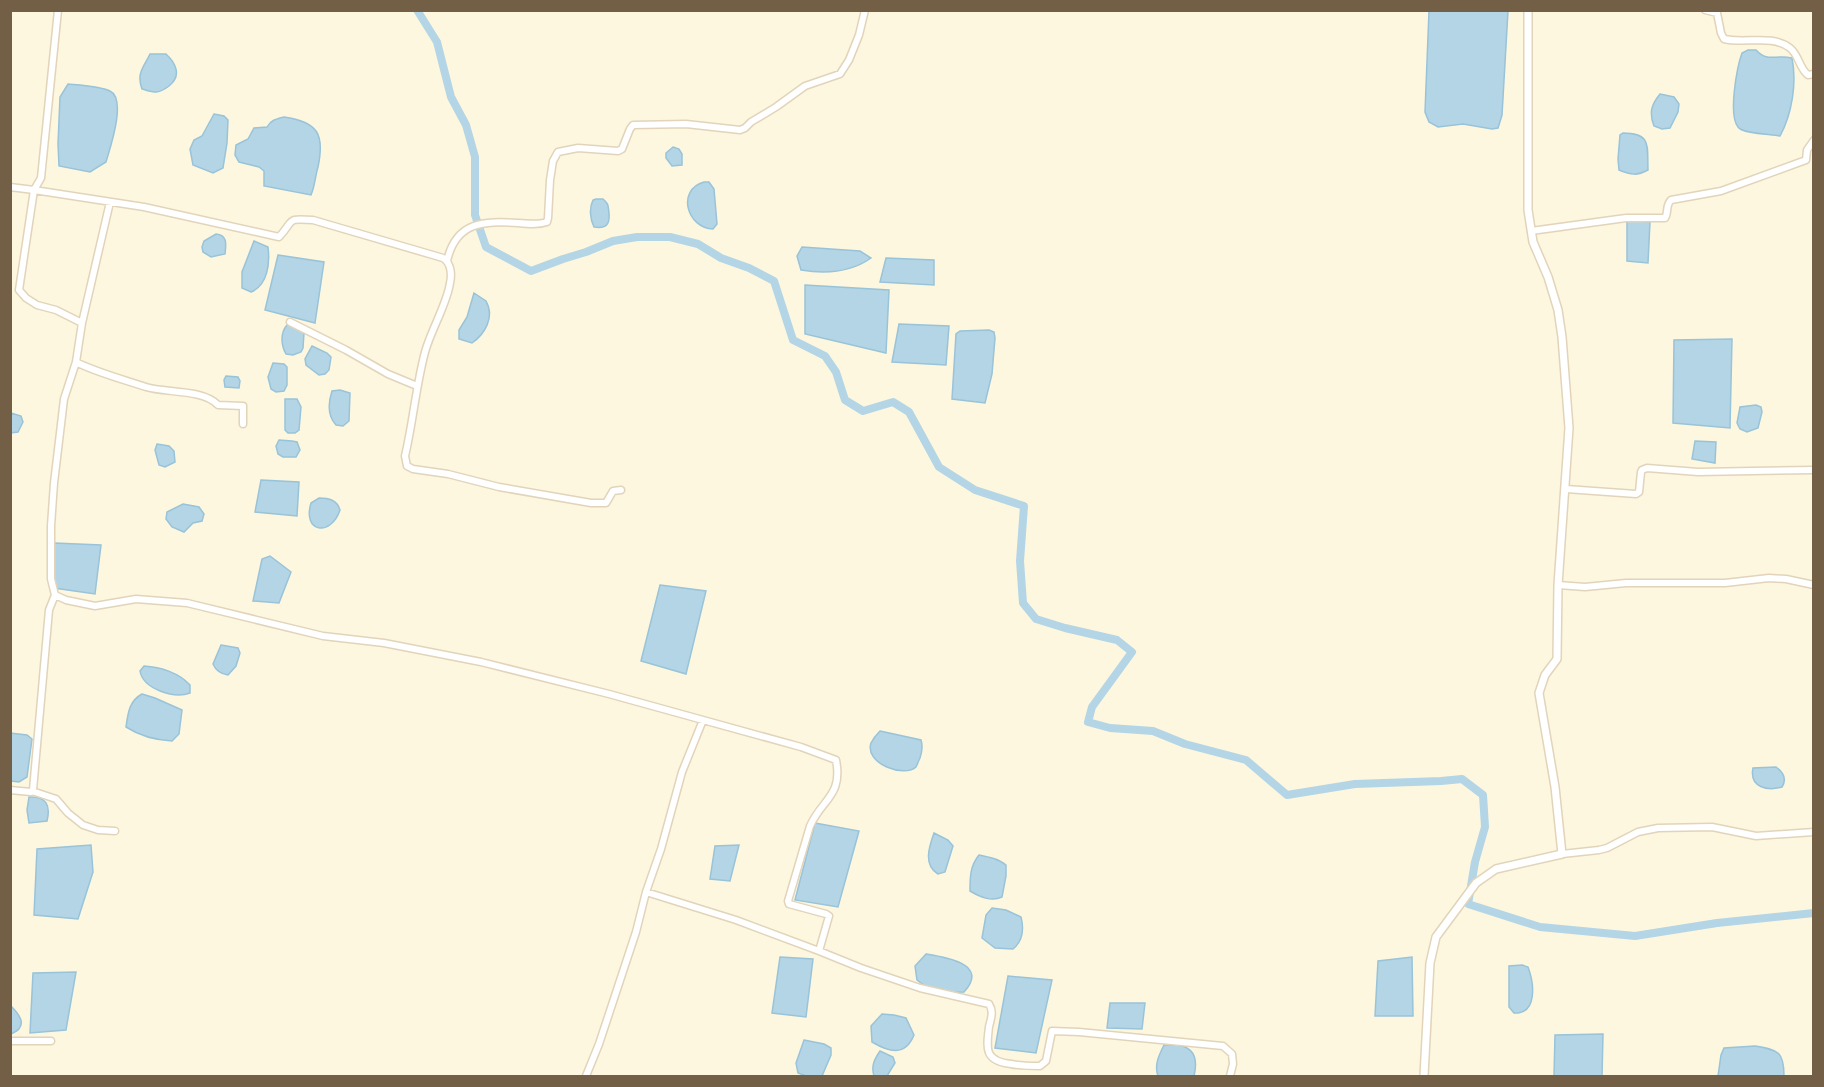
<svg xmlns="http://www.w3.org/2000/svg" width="1824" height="1087" font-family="Raleway,sans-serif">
	<rect width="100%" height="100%" fill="#fdf7df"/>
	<path fill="#b3d5e6" stroke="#99c3d8" stroke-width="1.5" d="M1429,11h79l-6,104 -4,13 -6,1 -29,-5 -25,3 -9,-5 -4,-10z
		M1748,50h8c12,13 19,4 36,8 5,25 0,56 -12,78 -9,-2 -37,-2 -42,-9 -10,-12 -1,-60 4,-74z
		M150,54h16c10,9 16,22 3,32 -4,3 -8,6 -13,6 -5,0 -10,-2 -14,-3 -6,-16 2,-22 8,-35z
		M68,84c11,1 32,2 42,7 17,8 0,57 -4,71l-16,10 -31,-6 -1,-22 2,-47z
		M1660,94l14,3 5,7 -1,8 -8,16 -8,1 -8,-3c-5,-13 -3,-21 6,-32z
		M214,114l10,2 4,4 -1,23 -4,25 -10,5 -20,-8 -3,-16 4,-9 8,-4z
		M284,117c34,5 41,17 34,50 -3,10 -3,19 -7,28l-47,-9v-15l-5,-4 -20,-5 -4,-7 1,-10 12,-6 6,-11 13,-1c4,-7 9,-8 17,-10z
		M1623,133c29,0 24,13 25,37 -11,6 -17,5 -29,0l-1,-11 2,-24z
		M673,147l6,2 3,5v11l-10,1 -6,-8v-5z
		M704,182h5l5,7 3,35 -4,5c-26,-1 -37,-39 -9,-47z
		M596,199h7c6,5 5,7 6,14 1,12 -3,16 -15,14 -4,-8 -5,-19 -1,-27z
		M1627,220l23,2 -2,41 -21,-2z
		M216,234c12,1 10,11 9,20l-14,3 -8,-5 -1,-5 2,-6z
		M254,241l14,6c2,16 0,38 -17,45l-9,-4v-16z
		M802,247l58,4 11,7c-21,15 -46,16 -70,12l-4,-14z
		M278,255l46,7 -9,61 -50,-13z
		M886,258l48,2v25l-54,-3z
		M805,285l84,5 -3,63 -81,-19z
		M474,293l12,8c9,16 -1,33 -14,42l-13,-4v-9l8,-13z
		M899,324l50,2 -3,39 -54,-3z
		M287,325l9,2 8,6 -1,15 -2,4 -8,3 -7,-1c-5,-9 -6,-21 1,-29z
		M989,330l5,2 1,6 -3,36 -7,29 -33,-4 4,-65 4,-3z
		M1732,339l-2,89 -57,-5 1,-83z
		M312,346l15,7 4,4 -2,13 -4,4 -6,1 -13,-10 -1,-6z
		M273,363l11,1 3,3v18l-3,6 -8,1 -5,-3 -3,-12z
		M226,376l12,1 2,4 -1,7 -14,-1 -1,-7z
		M340,390l10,3 -1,28 -6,5 -7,-1c-9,-10 -8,-22 -4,-34z
		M285,399h12l4,8 -2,23 -4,3h-7l-3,-3z
		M1756,405l5,2 1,5 -4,16 -11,4 -7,-3 -3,-6 3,-16z
		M11,413l10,3 2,6 -5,10 -7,1z
		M279,440l13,1 5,1 3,8 -4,7h-13l-5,-3 -2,-8z
		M1695,441l21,1 -1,21 -23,-4z
		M157,444l12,2 5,5 1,11 -10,5 -6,-2 -4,-15z
		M261,480l38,2 -2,34 -42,-4z
		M319,498c10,0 18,2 21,12 -9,27 -38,23 -29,-7z
		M183,504l16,3 5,7 -2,7 -9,2 -9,9 -12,-5 -6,-8 1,-7z
		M54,543l47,2 -6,49 -41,-6z
		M270,556l21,16 -12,31 -26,-2 9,-42z
		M660,585l46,6 -20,83 -45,-13z
		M221,645l17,3 2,5 -4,13 -8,9c-7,-1 -12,-4 -15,-11z
		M144,666c17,1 35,7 46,19v8c-16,6 -47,-4 -50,-22z
		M142,694l13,4 27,12 -3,24 -7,7c-17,-1 -32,-5 -46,-14 2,-14 3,-26 16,-33z
		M880,731l41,9c2,6 1,12 -1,18 -1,2 -3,7 -4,9 -11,11 -52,-3 -45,-24 2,-4 6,-9 9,-12z
		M10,733l17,2 5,4 -5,38 -8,5 -8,-1z
		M1776,767c7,5 11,12 6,20 -14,4 -33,1 -29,-19z
		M29,797c17,-1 22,8 18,24l-18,2 -2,-13z
		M815,823l44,8 -21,76 -43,-7z
		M934,833l14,7 5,6 -8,26 -7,2c-15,-9 -9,-27 -4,-41z
		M91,845l2,27 -15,47 -44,-4 3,-66z
		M739,845l-9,36 -20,-2 5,-33z
		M979,855c10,2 20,4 27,10v11l-4,21c-11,5 -22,0 -32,-6 0,-14 0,-25 9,-36z
		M992,908l14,2 15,7c3,12 2,24 -8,32l-18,-1 -13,-10 4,-23z
		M926,954c19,3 64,10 38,38 -18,1 -33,0 -47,-12l-2,-14z
		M780,957l33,2 -7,58 -34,-4z
		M1412,957l1,59h-38l3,-55z
		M1522,965l6,2c6,16 10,47 -14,46l-5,-6v-41z
		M76,972l-10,58 -36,3 3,-60z
		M1008,976l44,4 -16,73 -41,-5z
		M1110,1003h35l-3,26 -35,-1z
		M11,1006c10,10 17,21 0,28z
		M882,1014l12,1 12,3 8,17c-9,22 -25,17 -42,7l-1,-16z
		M1603,1034l-1,42h-48l1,-41z
		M804,1040l20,4 7,4v7l-9,21h-16l-8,-3 -2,-10z
		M1164,1045c24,-2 36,6 30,31h-36c-4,-11 1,-21 6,-31z
		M1755,1046c24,4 29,6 29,30h-66l3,-21 3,-7z
		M880,1051l13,6 2,6 -8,13h-13c-3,-10 0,-16 6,-25z"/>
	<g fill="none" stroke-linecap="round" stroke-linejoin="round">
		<path stroke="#b3d5e6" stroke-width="8" d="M417,10l20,32 14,55 15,28 9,32v58l11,32 45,24 32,-12 23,-7 27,-11 24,-4h33l28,7 23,14 28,10 25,13 19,59 32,16 11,16 9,28 18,11 30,-9 16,10 30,55 36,23 49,16 -4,55 3,42 13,16 29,9 52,12 15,12 -40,55 -4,15 22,6 43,3 32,13 61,16 41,35 68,-11 86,-3 21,-2 21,16 2,32 -10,35 -7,42 72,23 95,9 82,-13 97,-10"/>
		<defs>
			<path id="minor" d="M58,10l-17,168 -7,12 110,17 135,30c16,-17 6,-19 34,-17l130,38c8,5 9,16 7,25 -3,21 -19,47 -25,69 -9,34 -12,70 -20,104l2,10 6,3 35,5 51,13 92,16h15l7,-12 8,-1
				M1705,10l12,3 4,20 3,6c21,5 48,-5 66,9 9,7 9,20 18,27l6,-1
				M10,187l24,3 -15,100 7,8 11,7 19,5 26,13 -6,39c19,10 49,18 70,25 19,6 57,2 72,18l25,1v18
				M1531,231l95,-13h39c4,-6 0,-12 6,-18l50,-9 85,-31 1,-10 7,-10
				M447,261c9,-40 37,-40 71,-38 10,1 20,2 29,-1l1,-4 2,-38 3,-19 5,-9 20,-4 40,3 4,-2 8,-20 3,-4 53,-1 54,6 5,-2 6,-6 25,-15 29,-21 35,-12 9,-14 10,-25 6,-25
				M290,322l56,28 42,24 29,12
				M82,323l28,-121
				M76,362l-12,37 -10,84 -3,43v53l4,16 11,5 29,6 41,-7 51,4 136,33 61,7 97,19 128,32 94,26 -21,52 -21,77 -15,43 -10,40 -37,112 -13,32
				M1566,489l70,5 3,-2 2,-20 1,-2 5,-2 51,4 116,-2
				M1558,585l27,2 41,-4h99l44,-5 17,1 28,6
				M703,720l98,27 35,13c7,36 -14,39 -26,66l-22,75 1,3 37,10 3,2 -10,35 42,17 59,20 69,16c5,8 2,14 0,23 -3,23 -4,34 22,37 10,2 19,2 29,2l6,-5 6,-30 27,1 144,14 9,8 1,10 -3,12
				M10,790l21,2 2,-2 16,-180 6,-15
				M32,791l24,8 12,14 15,12 15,5 17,1
				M1562,854l37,-4 8,-2 31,-16 20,-4 54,-1 44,9 58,-4
				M646,892l90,28 83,31
				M10,1041h41"/>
			<path id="tertiary" d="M1424,1076l6,-113 6,-26 40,-54 20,-14 66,-15 -7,-67 -16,-94 6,-18 12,-16 1,-74 11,-157 -7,-91 -4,-27 -10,-33 -15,-35 -5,-32v-200"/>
		</defs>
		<use href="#minor" stroke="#e1d4bb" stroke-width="9"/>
		<use href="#tertiary" stroke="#e1d4bb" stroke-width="10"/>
		<use href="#minor" stroke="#fff" stroke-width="6"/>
		<use href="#tertiary" stroke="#fff" stroke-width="7"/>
	</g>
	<rect width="1824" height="1087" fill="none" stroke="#735f46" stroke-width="24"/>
</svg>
